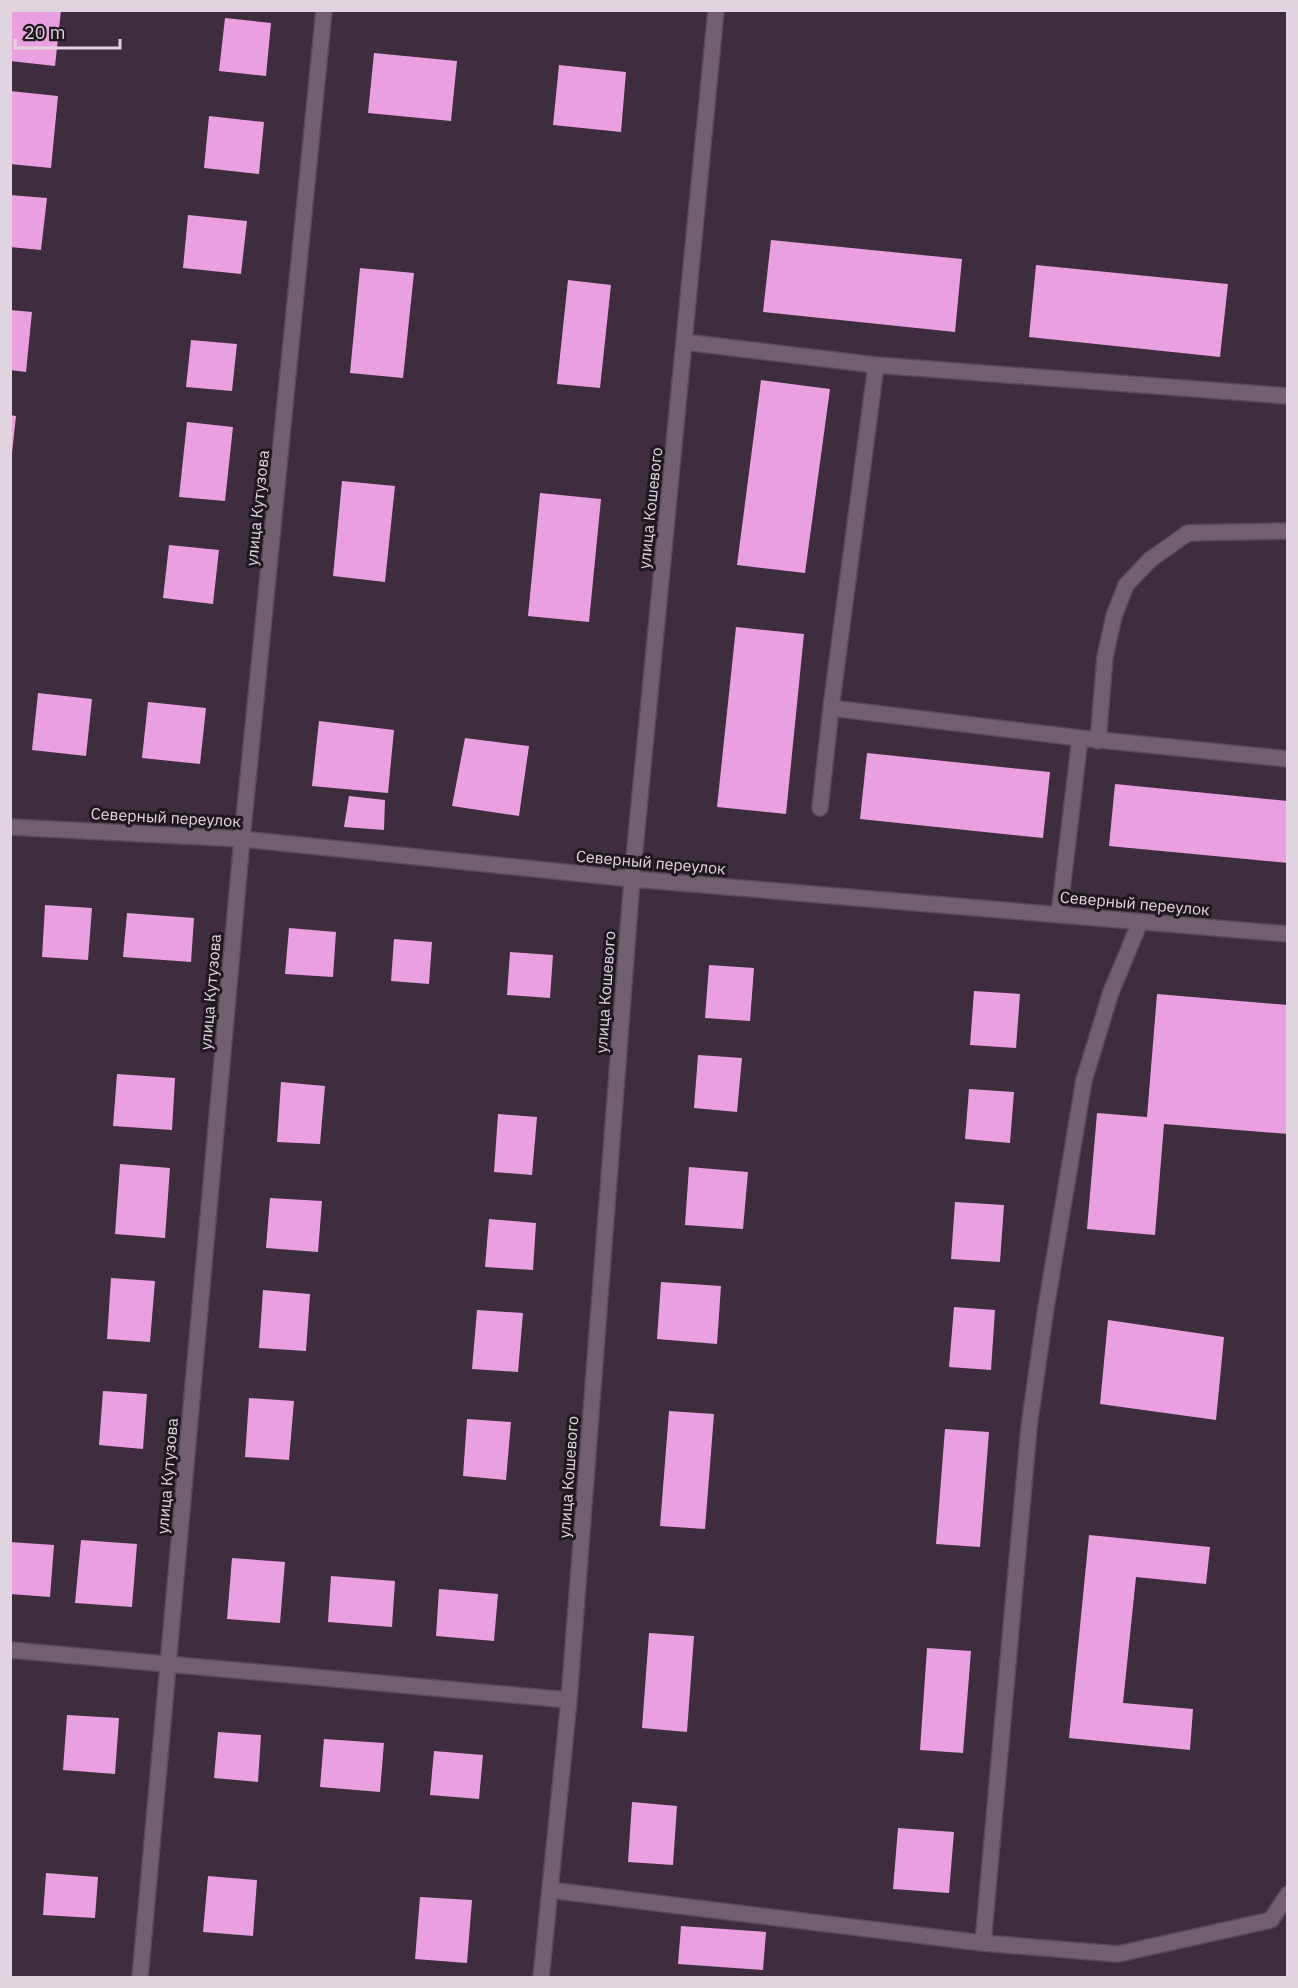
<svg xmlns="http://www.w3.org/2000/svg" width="1298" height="1988" font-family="'IBM Plex Sans',sans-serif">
	<rect width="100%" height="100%" fill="#3e2d3c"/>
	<path fill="#ea9fe1" d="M10,10h51l-6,56 -45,-5z
		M225,18l46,5 -5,53 -47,-5z
		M374,53l83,8 -6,60 -83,-8z
		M559,65l67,7 -5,60 -68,-7z
		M10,91l48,5 -7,72 -41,-4z
		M209,116l55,6 -5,52 -55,-6z
		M10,195l37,3 -6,52 -31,-3z
		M188,215l59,6 -6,53 -58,-6z
		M771,240l191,19 -7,73 -192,-20z
		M1036,265l192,19 -8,73 -191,-20z
		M360,268l54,5 -11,105 -53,-5z
		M568,280l43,5 -11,103 -43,-4z
		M10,310l22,2 -6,60 -16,-2z
		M191,340l46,4 -5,47 -46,-4z
		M761,380l69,9 -25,184 -68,-8z
		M10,415l6,1 -4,37h-2z
		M187,422l46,5 -8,74 -46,-4z
		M342,481l53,5 -10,96 -52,-6z
		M540,493l61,6 -12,123 -61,-6z
		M169,545l50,5 -6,54 -50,-6z
		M736,627l68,7 -18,180 -69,-7z
		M38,693l54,6 -6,57 -54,-6z
		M148,702l58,6 -6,56 -58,-6z
		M319,721l75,9 -6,63 -76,-7z
		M465,738l64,8 -10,70 -67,-10z
		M867,753l183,19 -7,66 -183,-19z
		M1115,784l173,17v62l-179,-17z
		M349,796l36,4 -1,30 -40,-3z
		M45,905l47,3 -4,52 -46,-3z
		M127,913l67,5 -3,44 -68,-5z
		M289,928l47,4 -3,45 -48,-3z
		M394,939l38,3 -3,42 -38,-3z
		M510,952l43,3 -3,43 -43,-3z
		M709,965l45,3 -4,53 -45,-3z
		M974,991l46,3 -4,54 -46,-3z
		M1157,994l131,11v129l-124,-10 -9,111 -68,-6 10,-116 50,4z
		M698,1055l44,3 -5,54 -43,-4z
		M117,1074l58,4 -3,52 -59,-4z
		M281,1082l44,4 -5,58 -43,-2z
		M969,1089l45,3 -4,51 -45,-4z
		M498,1114l39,3 -5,58 -38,-3z
		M120,1164l50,4 -5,70 -50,-4z
		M689,1167l59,5 -5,57 -58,-4z
		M270,1198l52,3 -4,51 -52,-4z
		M955,1202l49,3 -4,57 -49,-3z
		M489,1219l47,4 -3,47 -48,-3z
		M111,1278l44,3 -5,61 -43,-3z
		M661,1282l60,4 -4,58 -60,-5z
		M263,1290l47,4 -4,57 -47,-3z
		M954,1307l41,3 -4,60 -42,-3z
		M477,1310l46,3 -5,59 -46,-3z
		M1108,1320l116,17 -8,83 -116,-16z
		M103,1391l44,3 -4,55 -44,-4z
		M249,1398l45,3 -5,59 -44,-3z
		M669,1411l45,3 -9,115 -45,-3z
		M467,1419l44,3 -5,58 -43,-4z
		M945,1429l44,3 -9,115 -44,-3z
		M1089,1535l121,12 -4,37 -70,-7 -13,126 70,6 -3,41 -121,-12z
		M81,1540l56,4 -5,63 -57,-4z
		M10,1542l44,3 -4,52 -40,-3z
		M232,1558l53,4 -5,61 -53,-4z
		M331,1576l64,5 -3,46 -64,-5z
		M439,1589l59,5 -4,47 -58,-5z
		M649,1633l45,3 -7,96 -45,-4z
		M927,1648l44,3 -8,102 -43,-3z
		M67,1715l52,3 -4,56 -52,-4z
		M218,1732l43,3 -3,47 -44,-4z
		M324,1739l60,4 -4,49 -60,-5z
		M434,1751l49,4 -4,44 -49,-4z
		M632,1802l45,4 -4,59 -45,-3z
		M898,1828l56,4 -5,61 -56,-4z
		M46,1873l52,4 -3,41 -52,-3z
		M208,1876l49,4 -4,56 -50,-4z
		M420,1897l52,3 -5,63 -52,-4z
		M681,1926l85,6 -3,38 -85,-6z"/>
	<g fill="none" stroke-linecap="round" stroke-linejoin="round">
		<defs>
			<path id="minor" d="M684,342l192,23 -45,343
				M876,365l412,31
				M1098,741l7,-84 9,-41 12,-31 25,-26 37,-26 100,-2
				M820,808l11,-100 249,30
				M10,827l232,12 390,40 656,55
				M1059,915l21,-177 208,21
				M10,1650l559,50
				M550,1890l433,53 135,11 153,-34 17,-26
				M983,1943l46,-516 16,-113 39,-234 27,-88 29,-70
				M140,1978l102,-1139 82,-829
				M541,1978l28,-278 63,-821 84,-869"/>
		</defs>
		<use href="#minor" stroke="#594b57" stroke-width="18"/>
		<use href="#minor" stroke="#725f6f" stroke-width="15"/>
	</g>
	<g text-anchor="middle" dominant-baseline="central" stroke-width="6" stroke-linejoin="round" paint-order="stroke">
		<g font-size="16" fill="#e0d5de" stroke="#20181f">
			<text transform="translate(257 508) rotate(-84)">улица Кутузова</text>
			<text transform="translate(650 508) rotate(-84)">улица Кошевого</text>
			<text transform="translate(166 817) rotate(3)">Северный переулок</text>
			<text transform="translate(651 862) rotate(5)">Северный переулок</text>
			<text transform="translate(1135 903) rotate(5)">Северный переулок</text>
			<text transform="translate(210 992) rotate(-85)">улица Кутузова</text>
			<text transform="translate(605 992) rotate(-86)">улица Кошевого</text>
			<text transform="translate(167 1476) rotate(-85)">улица Кутузова</text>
			<text transform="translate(568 1477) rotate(-86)">улица Кошевого</text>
		</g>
	</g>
	<rect width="1298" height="1988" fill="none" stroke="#e0d5de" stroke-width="24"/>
	<path d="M15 39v9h105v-9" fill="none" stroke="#e0d5de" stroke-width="3"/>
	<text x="24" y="39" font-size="18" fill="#e0d5de" stroke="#20181f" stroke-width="4.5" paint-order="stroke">20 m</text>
</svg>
